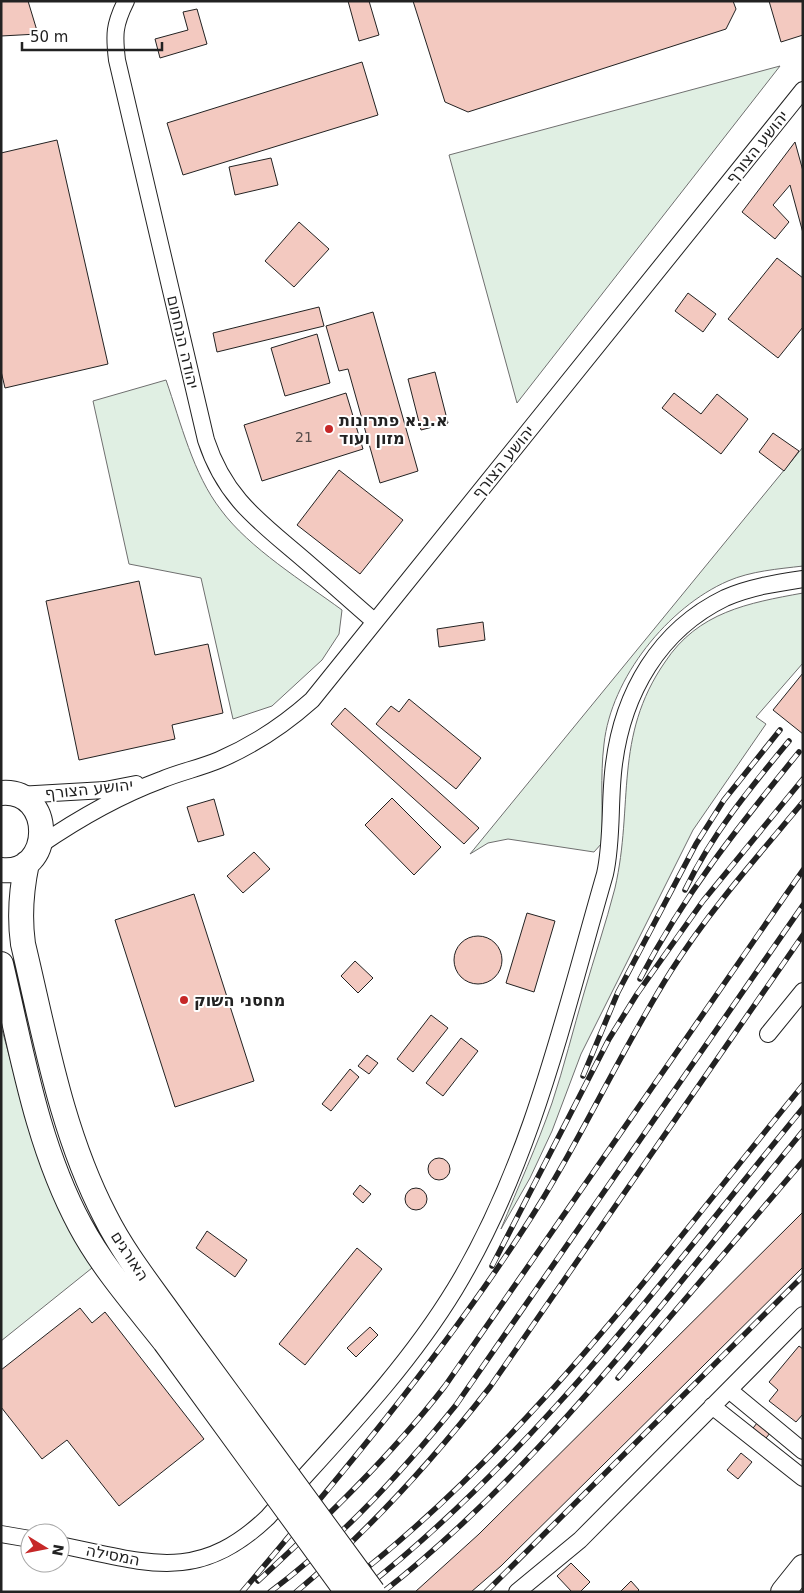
<svg xmlns="http://www.w3.org/2000/svg" width="804" height="1593" font-family="'DejaVu Sans',Heebo,sans-serif">
	<rect width="100%" height="100%" fill="#fff"/>
	<path fill="#e0efe3" stroke="#6f6f6f" d="M780,66l-263,337 -68,-248z
		M166,380c15,43 27,94 55,130 28,38 83,72 121,100l-3,24 -17,26 -50,46 -39,13 -32,-141 -72,-14 -36,-163z
		M803,447v119c-25,3 -52,5 -75,15 -60,26 -117,97 -124,163 -4,32 -1,66 -2,99l-8,9 -86,-13 -20,4 -18,11z
		M803,593v70l-47,54 10,7 -73,106 -112,224 -29,77 -22,47 -29,51c17,-42 36,-83 51,-126 12,-36 21,-73 32,-110 10,-35 22,-70 31,-105 19,-83 -2,-151 50,-226 33,-50 83,-59 138,-69z
		M1,1026l34,123 41,92 21,23 -96,77z"/>
	<path fill="#f3c9c0" stroke="#222" d="M1,1h27l10,33 -37,2z
		M348,1h21l10,34 -20,6z
		M413,1h320l3,8 -10,20 -258,83 -23,-10z
		M769,1h34v34l-22,7z
		M197,9l10,35 -47,14 -5,-19 33,-9 -5,-18z
		M362,62l16,53 -195,60 -16,-52z
		M57,140l51,224 -103,24 -4,-17v-218z
		M795,142l8,29v62l-13,-48 -17,20 16,17 -14,17 -33,-27z
		M271,158l7,27 -43,10 -6,-28z
		M299,222l30,27 -35,38 -29,-26z
		M777,258l26,20v49l-25,31 -50,-39z
		M688,293l28,21 -13,18 -28,-21z
		M319,307l5,19 -107,26 -4,-19z
		M373,312l45,159 -38,12 -32,-114 -9,2 -13,-45z
		M317,334l13,49 -45,13 -14,-48z
		M435,372l13,51 -27,7 -13,-51z
		M346,393l17,56 -101,32 -18,-56z
		M674,393l27,21 16,-20 31,25 -27,35 -59,-46z
		M773,433l26,18 -15,20 -25,-19z
		M339,470l64,50 -43,54 -63,-49z
		M139,581l16,74 53,-11 15,69 -51,12 3,14 -96,21 -33,-159z
		M483,622l2,18 -46,7 -2,-18z
		M803,673v61l-30,-24z
		M409,699l72,59 -25,31 -80,-65 15,-18 8,6z
		M345,708l134,120 -15,16 -133,-120z
		M392,798l49,49 -27,28 -49,-50z
		M214,799l10,36 -26,7 -11,-35z
		M254,852l16,17 -27,24 -16,-17z
		M194,894l60,187 -79,26 -60,-187z
		M527,913l28,8 -21,71 -28,-9z
		M454 960a24 24 0 1 1 48 0a24 24 0 1 1-48 0Z
		M355,961l18,17 -15,15 -17,-17z
		M431,1015l17,13 -35,44 -16,-13z
		M461,1038l17,13 -35,45 -17,-13z
		M367,1055l11,8 -9,11 -11,-8z
		M350,1069l9,8 -28,34 -9,-7z
		M428 1169a11 11 0 1 1 22 0a11 11 0 1 1-22 0Z
		M360,1185l11,9 -8,9 -10,-9z
		M405 1199a11 11 0 1 1 22 0a11 11 0 1 1-22 0Z
		M803,1212v55l-302,299 -30,26h-56l64,-58z
		M207,1231l40,29 -12,17 -39,-29z
		M357,1248l25,21 -77,96 -26,-21z
		M80,1308l12,15 13,-11 99,127 -85,67 -52,-66 -25,19 -41,-52v-37z
		M370,1327l8,8 -22,22 -9,-9z
		M799,1346l4,3v65l-7,8 -27,-21 9,-11 -9,-8z
		M757,1423l13,10 -7,9 -13,-10z
		M741,1453l11,9 -14,17 -11,-9z
		M571,1563l19,19 -10,10h-8l-15,-16z
		M631,1581l8,9 -2,2h-17z"/>
	<g fill="none" stroke-linecap="round" stroke-linejoin="round">
		<defs>
			<path id="street" d="M126,1c-12,24 -12,34 -9,59l89,380c20,61 56,83 103,124 22,19 43,38 65,57
				M18,795l87,-5 31,-6
				M40,845c38,-26 78,-49 121,-65 19,-8 39,-12 58,-20 35,-15 65,-35 93,-60l491,-610
				M768,1034l35,-43
				M729,1390l74,61
				M712,1406l91,72
				M1,1534l29,5
				M60,1545c86,17 137,40 208,-28 65,-73 136,-144 187,-228 77,-127 109,-274 150,-415 8,-36 4,-73 9,-110 9,-71 45,-134 111,-166 25,-11 52,-15 78,-19
				M517,1592l63,-52 223,-225"/>
			<path id="secondary" d="M1,793c54,-5 53,83 0,77
				M27,863c-6,28 -8,52 -4,81 22,92 38,187 82,272 20,40 49,75 74,111
				M1,964c21,89 36,181 79,261 23,43 55,79 85,117
				M783,1592l20,-25"/>
		</defs>
		<use href="#street" stroke="#222" stroke-width="18"/>
		<use href="#secondary" stroke="#222" stroke-width="26"/>
		<use href="#street" stroke="#fff" stroke-width="16"/>
		<use href="#secondary" stroke="#fff" stroke-width="24"/>
		<defs>
			<path id="rail" d="M685,890c27,-56 65,-102 104,-149
				M640,979c45,-86 98,-152 159,-227
				M583,1076l35,-84 78,-148 28,-44 56,-70
				M492,1266l117,-227 28,-45 66,-93 100,-122
				M618,1378l185,-217
				M258,1581c66,-61 132,-124 187,-195l358,-516
				M242,1592c99,-117 197,-233 281,-362 55,-83 95,-175 148,-259 38,-60 86,-114 132,-169
				M270,1592c72,-54 130,-118 186,-187l347,-500
				M296,1592c73,-61 136,-131 194,-205l313,-452
				M336,1592c185,-139 322,-330 467,-507
				M360,1592c174,-136 304,-315 443,-484
				M383,1592c162,-127 290,-303 420,-461
				M486,1592l317,-316"/>
		</defs>
		<use href="#rail" stroke="#222" stroke-width="5.5"/>
		<use href="#rail" stroke="#fff" stroke-width="4" stroke-dasharray="11" stroke-linecap="butt"/>
		<defs>
			<path id="secondary-bridge" d="M179,1327l194,265
				M165,1342l182,250"/>
		</defs>
		<use href="#secondary-bridge" stroke="#222" stroke-width="26" stroke-linecap="butt"/>
		<use href="#secondary-bridge" stroke="#fff" stroke-width="24"/>
	</g>
	<g fill="#c62828" stroke="#fff" stroke-width="2">
		<circle cx="329" cy="429" r="5"/>
		<circle cx="184" cy="1000" r="5"/>
	</g>
	<g text-anchor="middle" dominant-baseline="central" stroke-width="4" stroke-linejoin="round" paint-order="stroke">
		<g font-size="14" fill="#564c4a">
			<text x="304" y="437">21</text>
		</g>
		<g font-size="16" fill="#222" stroke="#fff">
			<text transform="translate(757 147) rotate(-51)">יהושע הצורף</text>
			<text transform="translate(183 342) rotate(77)">יהודה הנחתום</text>
			<text transform="translate(503 462) rotate(-51)">יהושע הצורף</text>
			<text transform="translate(89 789) rotate(-6)">יהושע הצורף</text>
			<text transform="translate(130 1256) rotate(57)">האורגים</text>
			<text transform="translate(113 1555) rotate(11)">המסילה</text>
		</g>
		<g font-size="16" font-weight="bold" fill="#222" stroke="#fff" text-anchor="start">
			<text x="339" y="420">א.נ.א פתרונות<tspan x="339" dy="18">מזון ועוד</tspan></text>
			<text x="194" y="1000">מחסני השוק</text>
		</g>
	</g>
	<rect width="804" height="1593" fill="none" stroke="#222222" stroke-width="5"/>
	<g transform="translate(45 1548) rotate(100)"><circle r="24" fill="#ffffff" stroke="#a7a7a7"/>
	<path d="M0-4L9 19L0 12L-9 19Z" fill="#c62828"/>
	<text y="-8" font-size="14" font-weight="bold" text-anchor="middle" fill="#222222">N</text>
	</g>
	<path d="M22 42v8h140v-8" fill="none" stroke="#222222" stroke-width="2.5"/>
	<text x="30" y="42" font-size="15" fill="#222222" stroke="#ffffff" stroke-width="4" paint-order="stroke">50 m</text>
</svg>
